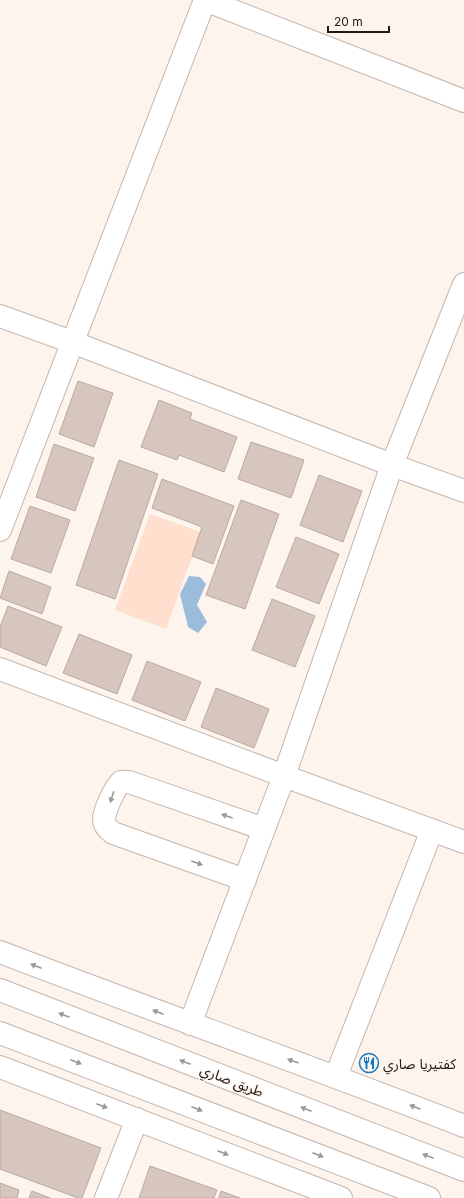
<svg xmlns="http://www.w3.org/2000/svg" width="464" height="1198" font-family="Inter,'Noto Sans Arabic',sans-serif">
	<rect width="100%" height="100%" fill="#fef4ee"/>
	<path fill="#ffdfce" d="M150,514l51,18 -35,97 -51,-19z"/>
	<path fill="#9bbcdb" d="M189,576l11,1 6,7 -9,21 10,17 -9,11 -10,-6 -8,-33z"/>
	<path fill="#d6c6bd" stroke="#baaaa1" d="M78,381l35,12 -19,54 -35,-13z
		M159,400l33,13 -2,6 47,18 -13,35 -45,-17 -2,5 -36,-13z
		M251,442l53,18 -13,38 -53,-19z
		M54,444l40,14 -19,53 -39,-14z
		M119,460l39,14 -43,125 -39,-14z
		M319,475l43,16 -19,51 -43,-17z
		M162,479l72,27 -21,58 -21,-8 10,-29 -50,-19z
		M241,500l38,14 -34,95 -39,-14z
		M30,506l40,14 -19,53 -40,-14z
		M296,537l43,17 -20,50 -43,-17z
		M9,571l42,16 -9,27 -42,-16z
		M272,599l43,17 -20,51 -43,-17z
		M8,606l54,21 -16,39 -46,-19v-20z
		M79,634l53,21 -15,39 -54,-21z
		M147,661l54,21 -16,39 -53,-21z
		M216,688l53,21 -15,39 -53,-21z
		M0,1110l101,38 -19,50h-4l-78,-29z
		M150,1166l67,24 -3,8h-75z
		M0,1183l19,7 -2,8h-17z
		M32,1191l18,7h-21z
		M221,1191l19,7h-21z"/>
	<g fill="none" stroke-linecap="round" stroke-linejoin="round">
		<defs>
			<path id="minor" d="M205,0l259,101
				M464,284l-72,181 72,26
				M0,316l72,26 320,123 -108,311 -284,-107
				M0,530l205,-530
				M245,880l-132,-47c-4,-3 -9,-7 -9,-13 0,-10 11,-32 17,-38h8l135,47
				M190,1024l94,-248 180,66
				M336,1076l96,-246
				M106,1198l31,-79"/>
			<path id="major" d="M0,952c154,59 310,114 464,174
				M0,990l464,180
				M0,1033l429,165
				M0,1067l341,131"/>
		</defs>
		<use href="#minor" stroke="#c5b5ac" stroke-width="24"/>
		<use href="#major" stroke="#c5b5ac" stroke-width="24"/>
		<use href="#minor" stroke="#fff" stroke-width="22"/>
		<use href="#major" stroke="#fff" stroke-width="22"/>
	</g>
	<defs><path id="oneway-solid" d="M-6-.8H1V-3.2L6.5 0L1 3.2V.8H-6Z"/></defs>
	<g fill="#9b9897">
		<use href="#oneway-solid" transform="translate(112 797) rotate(108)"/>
		<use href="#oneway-solid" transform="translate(227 816) rotate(-161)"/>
		<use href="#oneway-solid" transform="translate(197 863) rotate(20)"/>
		<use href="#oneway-solid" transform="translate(36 966) rotate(-159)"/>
		<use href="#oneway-solid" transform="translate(158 1012) rotate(-159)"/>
		<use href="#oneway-solid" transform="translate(64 1015) rotate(-159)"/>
		<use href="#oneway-solid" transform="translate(293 1061) rotate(-160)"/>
		<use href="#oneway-solid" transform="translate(76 1062) rotate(21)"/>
		<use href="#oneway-solid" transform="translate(185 1062) rotate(-159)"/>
		<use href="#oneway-solid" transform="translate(102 1106) rotate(21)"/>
		<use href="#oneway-solid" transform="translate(415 1107) rotate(-159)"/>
		<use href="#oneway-solid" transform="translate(197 1109) rotate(21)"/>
		<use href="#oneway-solid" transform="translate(306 1109) rotate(-159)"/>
		<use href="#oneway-solid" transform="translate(223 1153) rotate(21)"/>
		<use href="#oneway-solid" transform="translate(318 1155) rotate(21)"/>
		<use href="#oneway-solid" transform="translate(428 1156) rotate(-159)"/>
	</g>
	<defs>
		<symbol id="restaurant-ring" viewBox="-11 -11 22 22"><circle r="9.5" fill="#fef4ee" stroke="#107ac5" stroke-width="1.5"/><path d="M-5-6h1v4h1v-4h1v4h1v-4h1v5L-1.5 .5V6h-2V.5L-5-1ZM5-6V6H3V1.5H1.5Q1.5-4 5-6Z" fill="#107ac5"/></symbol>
	</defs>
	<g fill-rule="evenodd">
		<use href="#restaurant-ring" x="358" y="1052" width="22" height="22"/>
	</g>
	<g text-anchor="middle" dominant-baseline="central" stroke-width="3" stroke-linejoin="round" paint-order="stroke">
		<g font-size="14" fill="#201a17" stroke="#fef4ee" text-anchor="start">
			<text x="383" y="1063">كفتيريا صاري</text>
		</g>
		<g font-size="14" fill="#201a17" stroke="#fef4ee">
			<text transform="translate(232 1080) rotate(21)">طريق صاري</text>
		</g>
	</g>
	<path d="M328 26v6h61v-6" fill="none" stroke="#201a17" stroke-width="2"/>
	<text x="334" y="26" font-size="12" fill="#201a17" stroke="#fef4ee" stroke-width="3" paint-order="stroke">20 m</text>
</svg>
